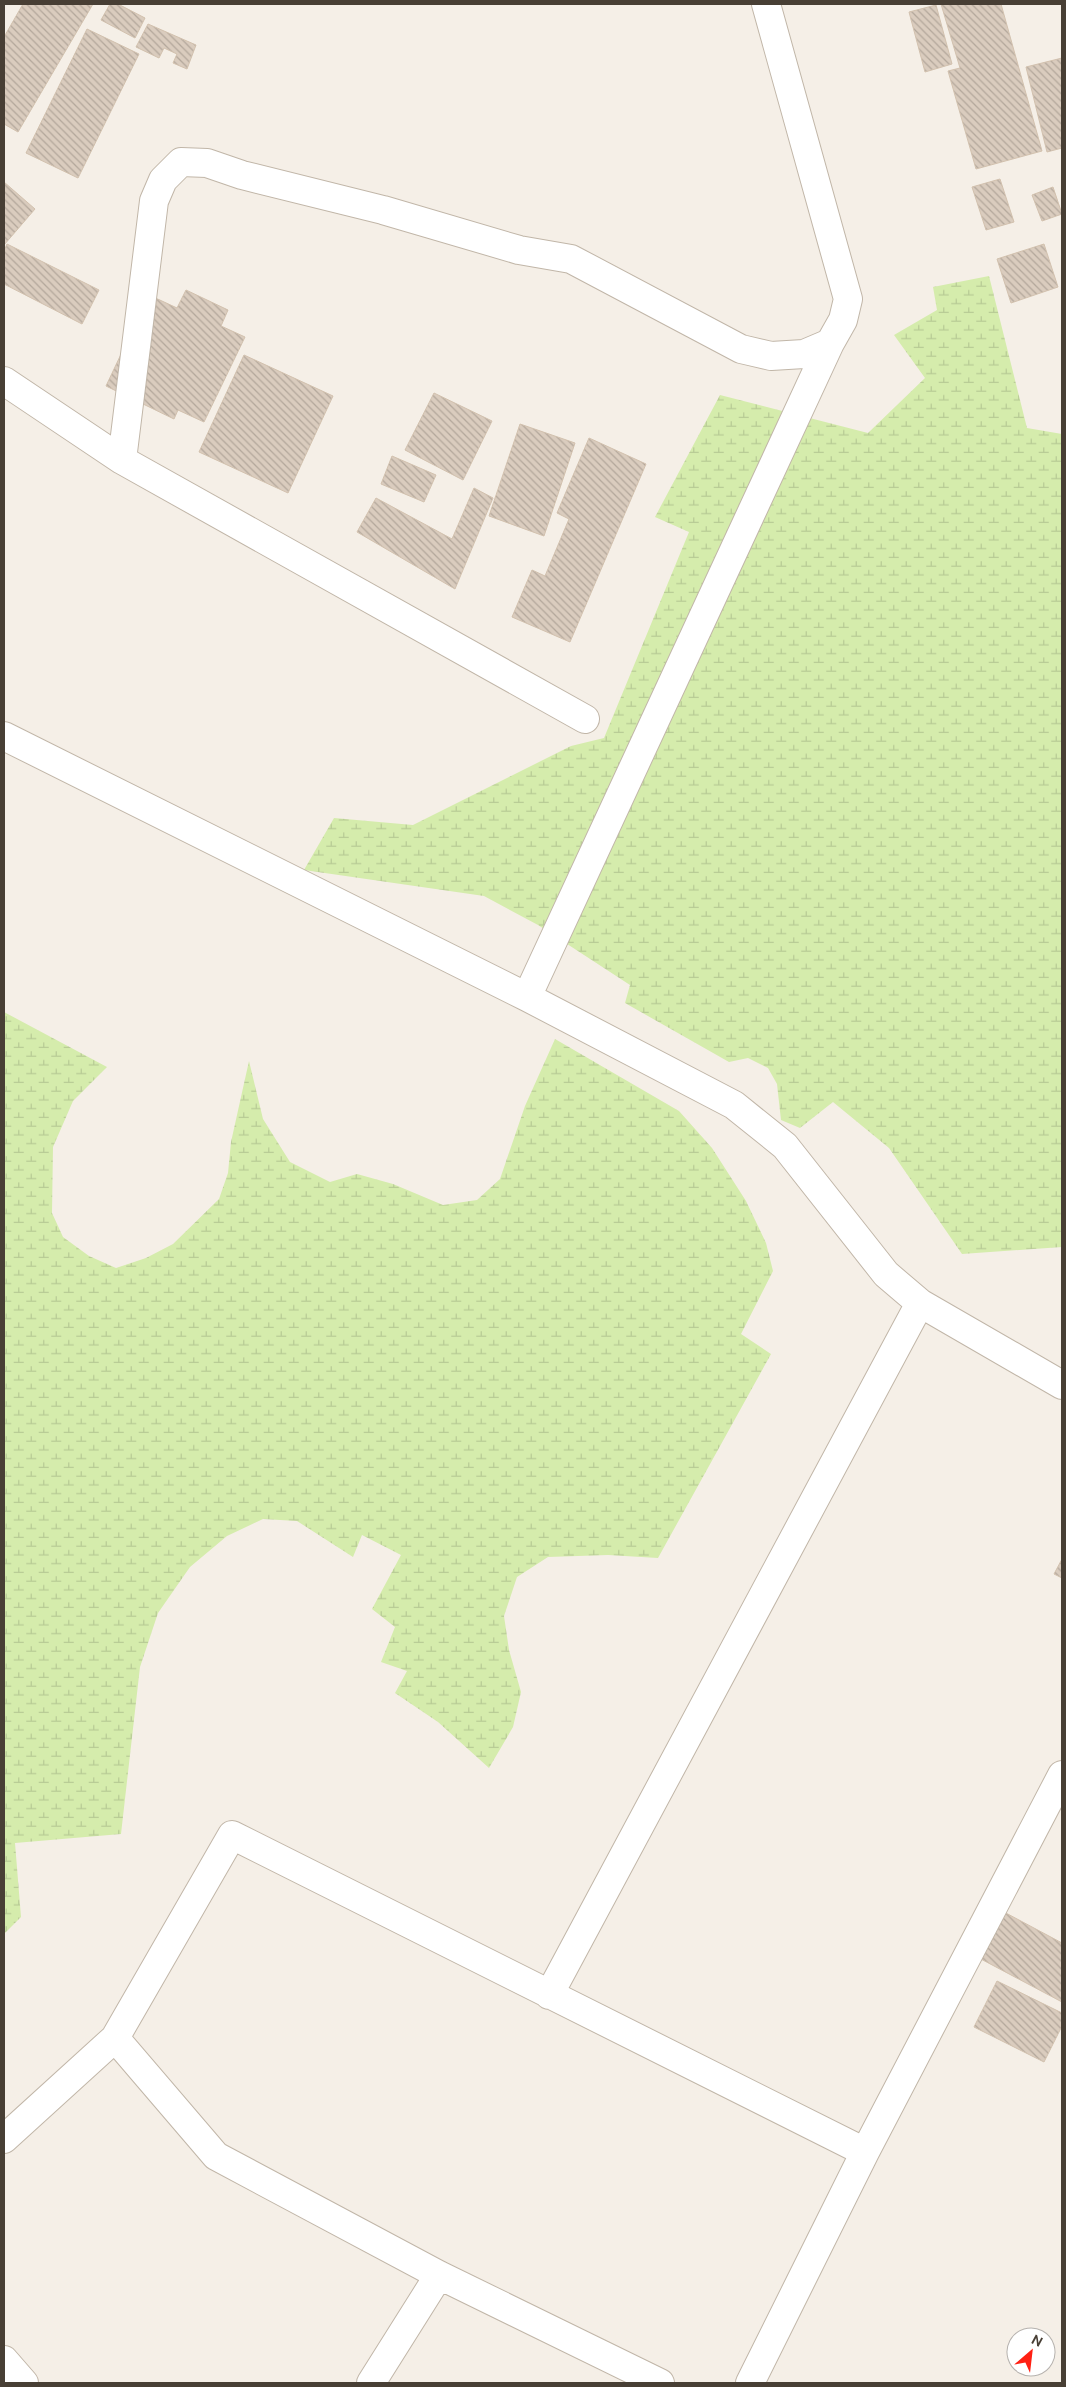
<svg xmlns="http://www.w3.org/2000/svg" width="1066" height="2387" font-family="Ubuntu,sans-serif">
	<defs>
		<pattern id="wetland-marsh" width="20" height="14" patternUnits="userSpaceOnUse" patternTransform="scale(1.25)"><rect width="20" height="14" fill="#d5ecac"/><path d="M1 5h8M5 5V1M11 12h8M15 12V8" fill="none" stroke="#b8cb95"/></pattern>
		<pattern id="building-back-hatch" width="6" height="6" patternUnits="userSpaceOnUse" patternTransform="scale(1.25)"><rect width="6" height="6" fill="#daccbe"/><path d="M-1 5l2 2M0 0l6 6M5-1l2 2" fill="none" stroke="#b3a79b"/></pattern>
	</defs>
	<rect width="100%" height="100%" fill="#f5efe7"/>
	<path fill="url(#wetland-marsh)" d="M989,276l38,152 35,6v813l-100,7 -73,-106 -56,-46 -33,26 -19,-8 -4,-36 -9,-16 -20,-10 -19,4 -104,-59 5,-18 -92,-60 -54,-29 -180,-26 30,-52 79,7 158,-79 33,-8 85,-206 -34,-15 65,-122 148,38 57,-55 -31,-43 43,-25 -4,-23z
		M4,1012l103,55 -34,34 -20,46 -1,66 11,24 26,19 27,12 30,-10 27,-14 46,-45 9,-26 3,-31 18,-81 14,58 27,43 40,20 27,-8 36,10 50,21 34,-5 23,-21 25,-73 30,-67 124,72 33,37 34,53 20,42 7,28 -32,63 30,20 -113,204 -50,-3 -60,2 -31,20 -13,39 5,34 12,42 -8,35 -24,41 -51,-46 -43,-29 12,-22 -26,-9 14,-35 -23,-18 29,-54 -39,-20 -9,22 -56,-36 -34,-2 -36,17 -37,31 -32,46 -18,54 -19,167 -106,9 6,74 -17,17z"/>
	<path fill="url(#building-back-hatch)" stroke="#d2c1ae" d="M23,4h70l-75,128 -14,-8v-87z
		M110,4h8l27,14 -10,20 -34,-18z
		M941,4h60l41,147 -66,18 -28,-98 12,-3z
		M936,5l16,59 -27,8 -16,-60z
		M148,24l48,21 -9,24 -14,-6 4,-9 -13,-6 -5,10 -23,-11z
		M87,29l52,25 -61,124 -52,-25z
		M1062,58v90l-15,4 -21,-85z
		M1000,179l14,43 -28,8 -14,-43z
		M4,182l31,27 -31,36z
		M1053,187l9,27 -20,7 -10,-26z
		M7,244l92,46 -17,34 -78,-40v-33z
		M1044,244l14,43 -47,16 -14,-44z
		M186,290l42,20 -7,16 24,11 -41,85 -26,-12 -4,9 -68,-33 43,-91 28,13z
		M244,355l89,41 -45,97 -89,-41z
		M434,393l58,28 -29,59 -58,-30z
		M520,424l55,19 -31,93 -55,-20z
		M589,438l57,26 -76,178 -58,-25 20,-47 13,6 24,-57 -12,-6z
		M392,456l44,19 -12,27 -43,-18z
		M474,488l19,10 -38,91 -98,-57 19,-34 76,41z
		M1062,1559v19l-8,-4z
		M1004,1912l58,31v59l-83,-44z
		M997,1981l65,32v13l-18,36 -70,-35z"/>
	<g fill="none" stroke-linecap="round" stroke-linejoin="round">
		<defs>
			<path id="minor" d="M4,381l118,79 463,259
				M122,460l32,-259 9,-21 18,-18 26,1 35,12 141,35 136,40 52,9 170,90 30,7 33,-2 26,-11 13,-23 5,-21 -82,-295
				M4,736l523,261 207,108 51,41 101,128 34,29 142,82
				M527,997l303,-654
				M549,1995l371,-692
				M115,2038l101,118 223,119 221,108
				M4,2139l111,-101 117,-203 633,317
				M4,2360l20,23
				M371,2383l68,-108
				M750,2383l115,-231 197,-377"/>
		</defs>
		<use href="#minor" stroke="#c1b6a8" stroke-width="30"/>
		<use href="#minor" stroke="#fff" stroke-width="28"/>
	</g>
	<rect width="1066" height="2387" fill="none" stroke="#483f35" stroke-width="10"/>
	<g transform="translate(1031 2352) rotate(28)"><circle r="24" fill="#ffffff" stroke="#b6b2ae"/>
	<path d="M0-4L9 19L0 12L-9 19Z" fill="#ff2013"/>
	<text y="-8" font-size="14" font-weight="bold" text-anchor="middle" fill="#483f35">N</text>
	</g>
</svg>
